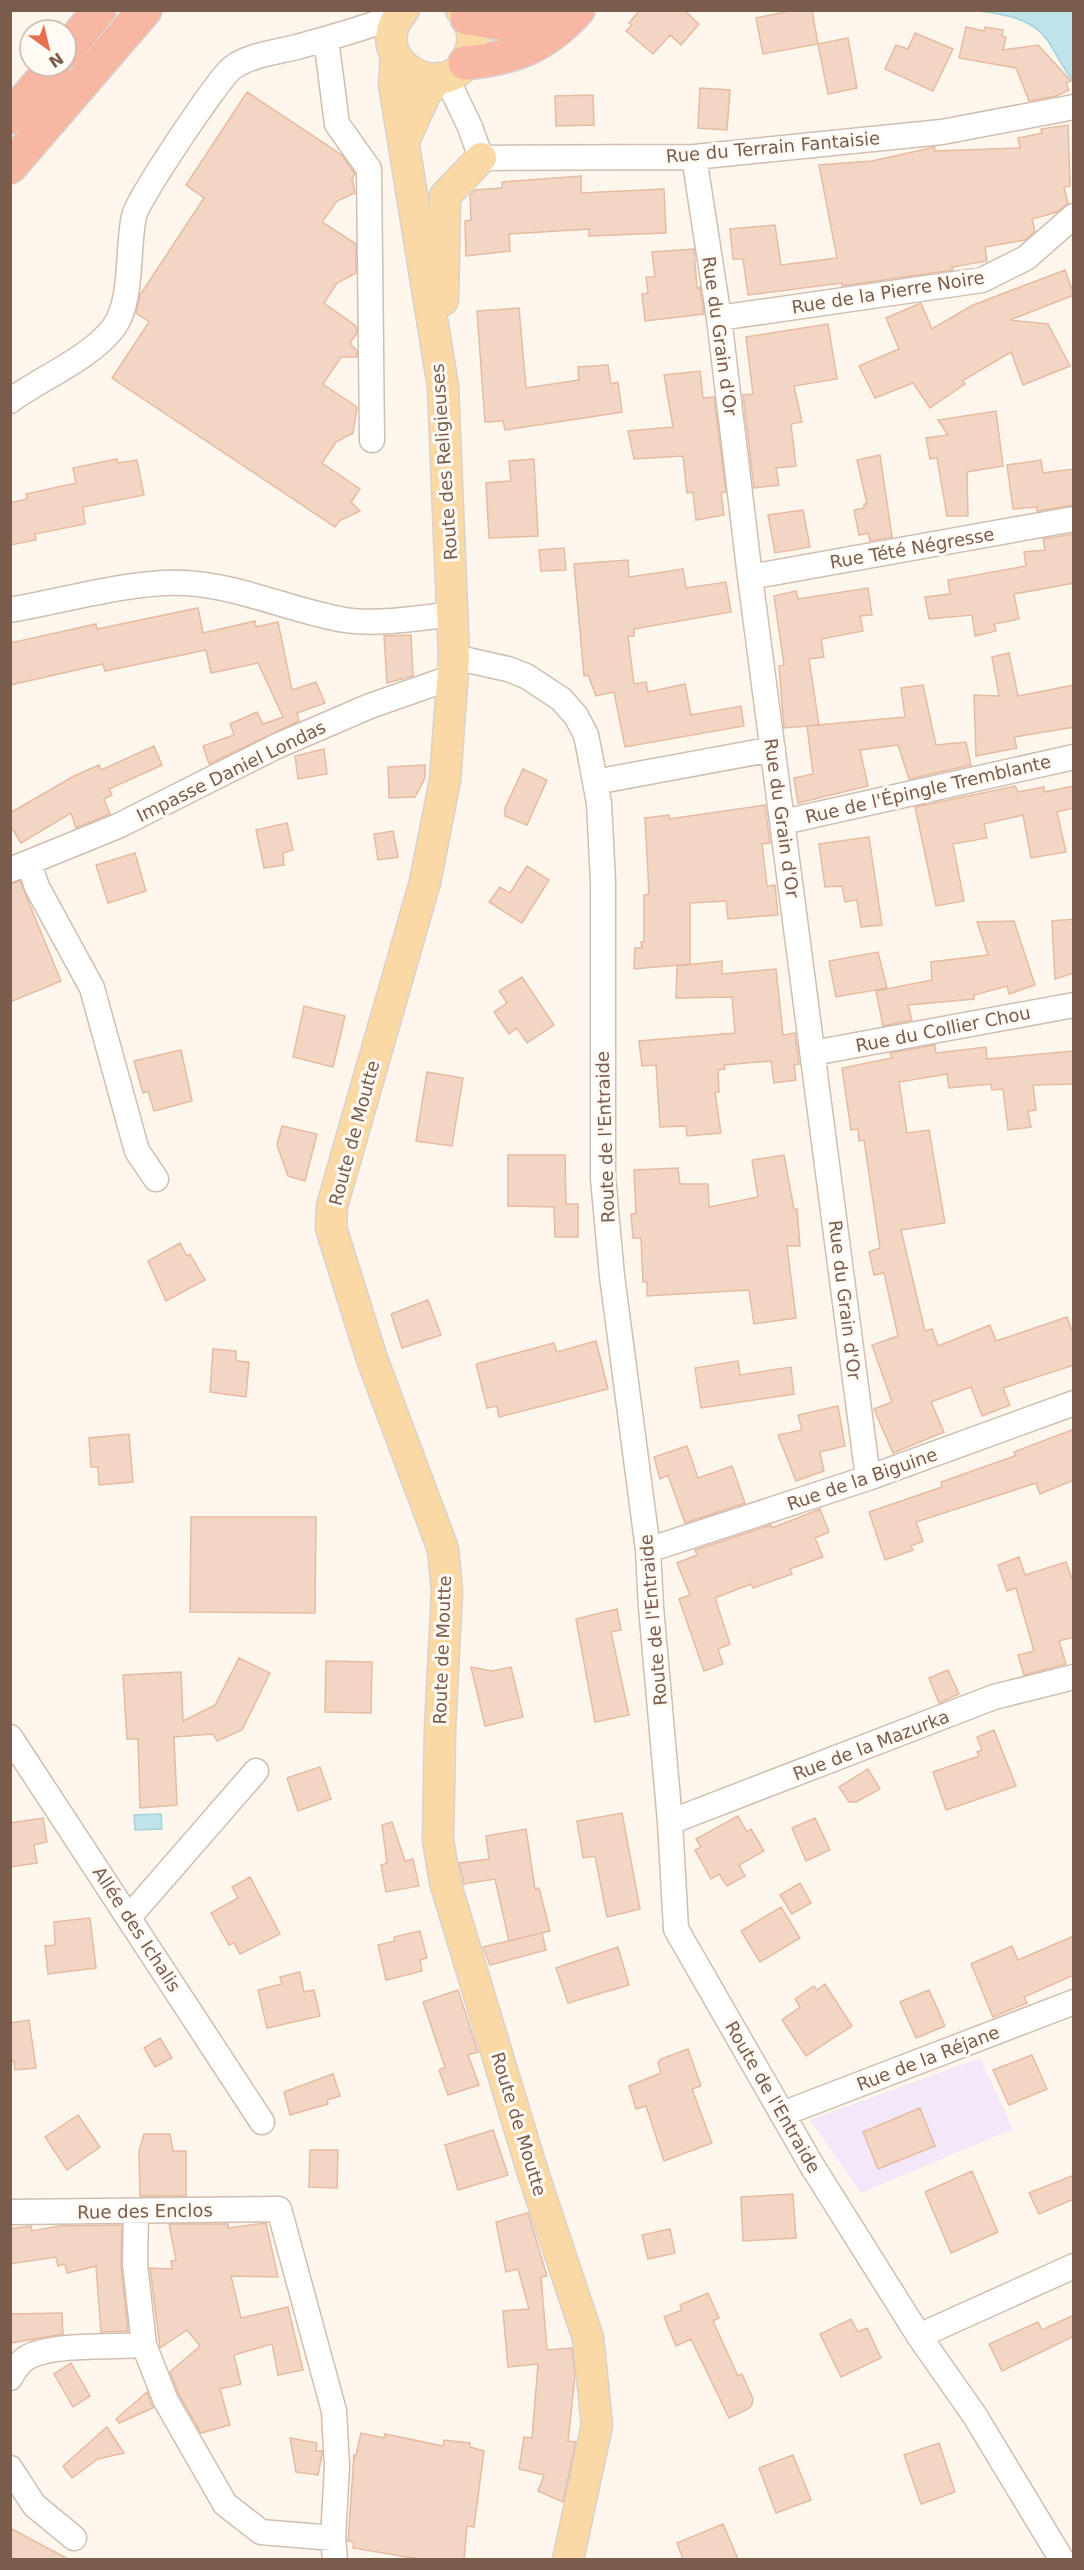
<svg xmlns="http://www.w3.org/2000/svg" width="1084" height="2570" font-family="'DejaVu Sans',sans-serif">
	<rect width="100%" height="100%" fill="#fdf6ec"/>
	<path fill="#f3e8fa" d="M980,2058l33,71 -152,64 -51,-73z"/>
	<path fill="#bfe3e8" stroke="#a5d3da" stroke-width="1.5" d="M978,11h95v70c-10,-13 -16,-26 -25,-40 -15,-23 -45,-27 -70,-30z
		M161,1814l1,15 -27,1 -1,-15z"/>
	<path fill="#f3d5c3" stroke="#e6bba3" stroke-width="1.5" d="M640,10h44l15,14 -18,21 -11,-10 -17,19 -27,-23 6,-6 -3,-2z
		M795,10h17l6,34 -55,10 -7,-36z
		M966,27l18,4 1,-4 18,3 -1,6 4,1 -3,13 35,-5 33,36 -5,2 3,7 -13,6 -27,5 -13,-33 -57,-10z
		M915,33l38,16 -20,42 -48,-22 11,-24 12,4z
		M848,38l9,50 -29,6 -10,-50z
		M700,88l30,2 -3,40 -29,-2z
		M247,92l95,63 13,19 -3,4 3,15 -18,8 -15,21 34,22v29l-19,10 -13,20 32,23 1,7 -7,10 7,8v6h-16l-18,27 34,23 -4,26 -17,9 -14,21 38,26 -9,13 9,9 -21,10 -4,6 -223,-149 37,-56 -13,-9 4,-18 64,-97 -18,-13z
		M593,95l1,30 -38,1 -1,-30z
		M1068,125l2,61 -6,1 4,16 -11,9 -25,7 3,12 -10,9 -40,7 2,14 -35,6 1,3 -111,16v-3l-94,12 -5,-36h-10l-3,-30 45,-4 6,40 56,-7 -18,-93 53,-4 63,-14 -1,4 86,-3 -2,-10 24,-5 -1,-4z
		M581,176v17l83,-4 2,44 -77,3v-7l-80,5 1,17 -44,5 -1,-35 6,-1 -1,-25 5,-5 27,-2v-6z
		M694,249l3,39 3,-1 4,27 -59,7 -3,-27 6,-1 -2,-16h9l-3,-25z
		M1065,270l9,25 -64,25 38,4 22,42 -47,19 -12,-33 -49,29 3,3 -35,24 -17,-25 -38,15 -16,-32 40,-17 -13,-31 35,-15 11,26 41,-24z
		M519,308l7,80 53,-8 -1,-13 30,-2 3,19 7,-2 4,30 -117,18 -2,-9 -18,1 -8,-111z
		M828,324l9,55 -43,7 8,36 -11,2 5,42 -20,2 3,17 -25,3 -11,-93 10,-1 -7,-57z
		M700,371l3,27 11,-1 12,95 -5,1 3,22 -28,5 -3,-28 -6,1 -4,-37 -49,3 -6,-28 45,-4 -9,-52z
		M996,411l7,55 -36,6 1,44h-21l-10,-58 -7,1 -4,-21 22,-3 -10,-15z
		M880,455l12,82 -22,4 -2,-8 -9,2 -5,-25 10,-2v-4h3l-10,-44z
		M117,459l1,4 19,-3 7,35 -61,12 2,17 -50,10 1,6 -26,5v-42l17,-4 -1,-5 50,-11 -3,-15z
		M534,459l4,77 -49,2 -3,-55 25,-2 -2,-20z
		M1041,460l2,13 31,-4v36l-37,6v-4l-24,2 -6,-44z
		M803,510l7,37 -35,6 -7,-38z
		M1074,534v49l-60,11 5,25 -25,5 2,7 -21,5 -3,-21 -43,4 -4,-22 25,-3 -2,-14 78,-14 -2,-14 21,-2 -2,-11z
		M564,548l2,22 -25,1 -2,-21z
		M628,560l1,17 54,-8 3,19 40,-6 5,30 -97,17v7h-6l6,48 12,-2 2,10 37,-8 6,31 50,-9 3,20 -119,21 -11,-55 -18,4 -8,-21 -4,1 -10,-112z
		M868,588l4,27 -12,1 3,15 -42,8 3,18 -15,2 10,66 -35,3 -5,-62 5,-1 -10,-69 22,-5 2,8z
		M198,608l5,25 52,-12 1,6 22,-5 14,68 24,-8 9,21 -28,10 2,8 -90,43 -6,-18 31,-11 -4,-11 27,-12 6,12 20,-7 -25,-54 -47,10 -5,-23 -101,21 -2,-7 -93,21v-42l86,-19 1,5z
		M411,635l2,41 -26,7 -3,-47z
		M1009,653l9,43 56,-11v42l-60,10 3,11 -41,8 -2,-61 25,1 -7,-39z
		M923,685l13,60 30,-3 5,23 -62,14 -11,-34 -38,5 8,36 -70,17 -4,-25 19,-4 -6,-48 98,-9 -4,-29z
		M154,746l8,19 -53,24 3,6 -8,4 6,15 -34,14 -5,-15 -50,30 -11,-18v-12l64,-37 25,-11 2,5z
		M324,749l3,25 -29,5 -3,-23z
		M425,765v13l-10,19 -26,1 -1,-31z
		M523,769l24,11 -20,45 -22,-9v-8z
		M1015,786l3,6 26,-5v5l30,-6v22l-17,4 9,40 -35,6 -8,-43 -39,9 3,14 -34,6 11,57 -28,5 -21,-99z
		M765,805l5,38 -8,1 5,42 8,-1 3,30 -50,4 -2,-18 -36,2v61l-56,5 1,-21h7l-1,-6h3v-47l5,-1 -4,-76 24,-3v4z
		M287,823l6,27 -10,3 1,12 -20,3 -8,-38z
		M393,831l5,26 -20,3 -4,-26z
		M869,837l13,88 -21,2 -4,-27 -12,2 -3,-16 -17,1 -6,-43z
		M135,853l11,38 -38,12 -12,-38z
		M527,866l22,14 -27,43 -33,-21 11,-15 10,6z
		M20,881l41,100 -51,21v-118z
		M1074,919v54l-19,6 -3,-58z
		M1014,921l21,64 -26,9 -2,-8 -33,9v4l-66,6 4,15 -29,6 -7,-35 56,-11 -1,-18 57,-7 -11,-33z
		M878,952l9,36 -51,9 -7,-36z
		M722,961v13l54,-5 7,66 12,-2 4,31 -5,1 2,15 -22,3 -3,-22 -47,4 1,4 -7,1 1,22h-4l6,41 -34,3 -1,-10 -26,1 -4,-62 -14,1 -3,-25 96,-8 -3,-36 -56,1 1,-32z
		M522,977l32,48 -27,18 -10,-15 -8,6 -15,-22 13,-9 -8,-12z
		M304,1006l41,10 -12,51 -40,-10z
		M935,1045l1,8 50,-6 1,12 87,-8v33l-41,1 3,25 -8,1 3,16 -23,3 -5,-41 -11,1 -1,-6 -42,4 -2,-14 -48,8 8,51 22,-3 16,93 -44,7 24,101 7,-2 6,17 52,-21 6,16 71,-24 7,19v29l-71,23 7,17 -28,11 -11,-29 -40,15 13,30 -51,21 -19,-44 18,-7 -20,-57 26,-9 -14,-63 -10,2 -5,-23 11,-4 -16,-108 -5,1 -1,-12 -7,1 -9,-62 50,-10 -2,-5z
		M181,1050l11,51 -38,10 -6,-20 -5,2 -9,-32z
		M427,1072l36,6 -11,68 -36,-5z
		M282,1126l35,8 -12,47 -17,-5 -11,-31z
		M508,1155h57l1,49h12v33h-23l-1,-30 -46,-1z
		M784,1155l10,54h3l3,37h-13l9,72 -42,6 -5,-34 -102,6v-14h-4l-2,-44h-8l-2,-24h5l-2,-44 44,-2 2,16h28l1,23 49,-10 -6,-37z
		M180,1243l7,13 3,-2 15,26 -39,21 -18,-40z
		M428,1300l13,35 -39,13 -11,-34z
		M596,1341l12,48 -109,28 -2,-11 -10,2 -11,-44 78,-21 3,9z
		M213,1349l23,2v10l13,1 -3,35 -36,-5z
		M738,1361l2,14 51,-8 3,27 -93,14 -6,-40z
		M838,1406l7,40 -25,6 4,19 -28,10 -18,-46 24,-5 -4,-15z
		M1074,1429v51l-34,14 -4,-11 -120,39 7,19 -12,5 2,4 -28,10 -16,-48 73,-25 -1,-5 74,-26 -1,-4z
		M129,1434l4,48 -34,3 -1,-18h-7l-2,-29z
		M687,1446l11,32 34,-12 13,37 -60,20 -17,-48 -8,4 -6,-22z
		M820,1509l9,23 -14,6 8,19 -33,12 2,5 -39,14 -2,-4 -36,14 15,46 -12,5 5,15 -19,7 -25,-72 11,-4 -13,-32 20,-8 -2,-5 76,-25 1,3z
		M191,1517h125l-1,96 -125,-1z
		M1019,1557l6,18 41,-13 8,22v53l-15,4 7,23 -42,11 -6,-20 16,-4 -18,-63 -9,3 -9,-26z
		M617,1609l4,21 -10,2 18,83 -34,7 -19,-103z
		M239,1658l31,15 -28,57 -25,11 -4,-7 -39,3 3,68 -37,3 -2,-69h-11l-4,-64 58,-3 2,49 32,-16z
		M326,1661l46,1 -1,51 -46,-1z
		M471,1667l21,4 19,-4 12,50 -38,9z
		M948,1670l11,24 -20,9 -10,-25z
		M994,1730l22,56 -70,24 -13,-38 46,-16 -2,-4 5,-2 -5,-13z
		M320,1767l11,32 -33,12 -11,-33z
		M868,1769l12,20 -24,13h-7l-10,-15z
		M622,1813l18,96 -33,8 -12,-61 -12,2 -6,-37z
		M738,1816l9,16 4,-3 13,22 -25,14 6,11 -18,10 -8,-12 -8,5 -16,-29 6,-3 -5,-8z
		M43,1818l4,24 -13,3 3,18 -27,4v-44z
		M815,1818l15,32 -24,11 -14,-33z
		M392,1822l13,39 8,-2 6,27 -33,6 -5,-27 6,-2 -5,-38z
		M526,1829l9,60 4,-1 11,43 -41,10 -14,-62 -31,5 -5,-21 30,-4 -3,-23z
		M250,1877l30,57 -40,20 -6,-11 -5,2 -18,-32 27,-15 -6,-11z
		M800,1883l11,20 -19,11 -12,-19z
		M781,1907l19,31 -40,24 -19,-31z
		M90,1918l6,50 -48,6 -3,-28 10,-1 -1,-23z
		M420,1931l7,27 -7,2 2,11 -36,9 -8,-35 17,-4 -1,-4z
		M542,1933l4,17 -56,15 -7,-18z
		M1074,1936v39l-50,22 3,6 -34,14 -22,-53 41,-18 6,14z
		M618,1947l11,38 -61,18 -12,-35z
		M300,1972l4,20 10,-2 6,26 -53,12 -9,-38 24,-6 -2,-7z
		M825,1984l27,42 -46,30 -24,-36 18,-13 -5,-8 19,-13 3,4z
		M458,1990l20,62 -10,3 11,30 -31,10 -9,-25 6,-3 -22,-65z
		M929,1990l16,36 -29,12 -16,-36z
		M29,2020l7,48 -21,2 -1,-9h-4v-38z
		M160,2038l12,20 -17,9 -11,-19z
		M688,2049l13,37 -9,3 20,54 -48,18 -18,-55 -10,3 -7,-23 32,-13 -3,-10 3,-4z
		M1032,2055l15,34 -38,16 -16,-35z
		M333,2074l7,22 -13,4 1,4 -38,11 -6,-23z
		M920,2108l15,38 -57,23 -15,-37z
		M78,2115l22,32 -33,23 -22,-33z
		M493,2130l15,45 -50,15 -13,-45z
		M144,2134h26l3,17h13v45h-46l-1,-45z
		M310,2150h28l-1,38 -28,-1z
		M972,2171l26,61 -47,21 -26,-61z
		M1074,2175v24l-35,15 -10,-21z
		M793,2194l3,44 -53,3 -2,-44z
		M528,2213l19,63 -6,1 6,73 25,-2 3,28 -7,65 8,1 -13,60 -25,-11 6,-16 -25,-6 5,-32 8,1 6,-74 -30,3 -5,-56 26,-2 -11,-40 -12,3 -10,-50z
		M266,2223l12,54 -47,-1 10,42 47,-11 15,63 -25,5 -6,-31 -38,11 7,29 -21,5 10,36 -29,8 -22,-38 -9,-23 30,-26 -13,-16 -27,18 -10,-80 22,1 -1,-8 5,-1 -7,-36h59v4z
		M122,2225l-1,40 7,66 -27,1 -5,-66 -29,7 -2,-9 -7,2 -2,-9 -46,7v-35l21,-3 1,5 27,-5z
		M670,2229l5,24 -27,6 -6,-24z
		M708,2293l11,25 -6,3 25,55 4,-2 11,25 -1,6 -4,4 -19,9 -38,-79 -15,7 -12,-29 18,-7 -2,-5z
		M62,2313l1,21 -53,9v-29z
		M1074,2315v21l-72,35 -13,-27 49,-22 4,8z
		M851,2319l7,13 9,-4 14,30 -40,19 -21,-43z
		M71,2363l19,33 -17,11 -19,-33z
		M147,2392l6,16 -34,15 -3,-4z
		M107,2427l17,26 -26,6 -26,19 -9,-12z
		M361,2433l23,5 1,-4 58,12 1,-6 26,3v4l14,4 -10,76 -7,-1 -3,33h-45l-66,-11 1,-6 -6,-1 6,-86 2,1z
		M290,2438l27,5 -1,8h6v4l-4,20 -22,-3z
		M939,2443l16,49 -34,12 -17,-49z
		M793,2455l18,45 -35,13 -17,-45z
		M723,2524l15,35h-55l-6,-16z
		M10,2528l58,31h-58z"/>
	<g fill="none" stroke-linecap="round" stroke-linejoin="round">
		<defs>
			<path id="minor" d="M326,39l11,85 32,45 3,271
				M446,77l24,50 11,31 213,-1 248,-25 132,-25
				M694,157l25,161 31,259 118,901
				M719,318l263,-38 44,-22 48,-42
				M10,401c31,-23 81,-43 104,-74 19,-26 13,-79 20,-111 3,-16 84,-137 98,-148 17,-13 45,-16 65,-21 35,-10 70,-19 104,-33
				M750,577l324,-58
				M10,610c52,-9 124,-30 175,-27 56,3 106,28 160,37 33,5 75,-2 108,-6
				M454,657l54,12 18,7 35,23 15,17 10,19 4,20 9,48 4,79v296l9,98 36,274 3,57 19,215 6,107 135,235 108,172 56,80 87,144
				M595,782l178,-33
				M783,822l291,-65
				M29,863l8,24 55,101 45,163 19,28
				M10,870l108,-44 159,-80 93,-40 83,-29
				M813,1053l261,-48
				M648,1550l220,-72 206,-75
				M10,1737l252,385
				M670,1822l324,-125 80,-20
				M130,1916l126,-145
				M782,2114l292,-112
				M10,2212l269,-3 55,202 3,56 -4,71 2,22
				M136,2212l-1,52 9,81 22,56 59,103 36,28 72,6
				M919,2336l155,-70
				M10,2378c5,-10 12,-19 22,-23 27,-11 82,-8 112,-10
				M10,2468l24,37 40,33"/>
			<path id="major" d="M404,10c-47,52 51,103 67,39 4,-15 0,-28 -10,-39
				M396,57l-2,27 49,303 11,270 -9,123 -20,102 -93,324 -1,22 41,131 71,190 4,42 -7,138 -2,111 7,42 88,291 55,165 9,87 -29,135
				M404,141l22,-48 13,-15
				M443,300l2,-104 36,-38"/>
			<path id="highway" d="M467,18l54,8 31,-16
				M66,51l33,-41
				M465,63c49,-5 79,-16 113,-53
				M10,117l44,-51
				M10,167l135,-157"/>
		</defs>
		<use href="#minor" stroke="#d1beb0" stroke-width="27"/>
		<use href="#major" stroke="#dad1cd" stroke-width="33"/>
		<use href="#highway" stroke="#dad1cd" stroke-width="36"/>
		<use href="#minor" stroke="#fff" stroke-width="24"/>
		<use href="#major" stroke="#fbd9a5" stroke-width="30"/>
		<use href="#highway" stroke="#f7b7a3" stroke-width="33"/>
	</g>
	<g text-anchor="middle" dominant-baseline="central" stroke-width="6" stroke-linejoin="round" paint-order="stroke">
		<g font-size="18" fill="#7a5c4d" stroke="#fffaf3">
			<text transform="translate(773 147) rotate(-5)">Rue du Terrain Fantaisie</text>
			<text transform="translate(888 292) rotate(-9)">Rue de la Pierre Noire</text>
			<text transform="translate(720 336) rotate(82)">Rue du Grain d'Or</text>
			<text transform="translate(444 462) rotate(-94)">Route des Religieuses</text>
			<text transform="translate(912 548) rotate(-10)">Rue Tété Négresse</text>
			<text transform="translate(231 771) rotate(-26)">Impasse Daniel Londas</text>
			<text transform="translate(928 789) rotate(-13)">Rue de l'Épingle Tremblante</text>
			<text transform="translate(782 818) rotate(82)">Rue du Grain d'Or</text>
			<text transform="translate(943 1029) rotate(-11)">Rue du Collier Chou</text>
			<text transform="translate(354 1133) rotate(-75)">Route de Moutte</text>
			<text transform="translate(605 1137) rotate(-92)">Route de l'Entraide</text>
			<text transform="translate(845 1300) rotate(83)">Rue du Grain d'Or</text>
			<text transform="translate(862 1479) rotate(-19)">Rue de la Biguine</text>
			<text transform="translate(653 1620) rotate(-95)">Route de l'Entraide</text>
			<text transform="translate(442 1650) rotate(-88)">Route de Moutte</text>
			<text transform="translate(871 1745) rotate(-21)">Rue de la Mazurka</text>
			<text transform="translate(137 1929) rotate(57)">Allée des Ichalis</text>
			<text transform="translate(928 2058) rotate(-21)">Rue de la Réjane</text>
			<text transform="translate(773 2097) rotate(60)">Route de l'Entraide</text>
			<text transform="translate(519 2124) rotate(73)">Route de Moutte</text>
			<text transform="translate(145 2211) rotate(-1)">Rue des Enclos</text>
		</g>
	</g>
	<rect width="1084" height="2570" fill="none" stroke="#7a5c4d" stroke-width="24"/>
	<g transform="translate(48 48) rotate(146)"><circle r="28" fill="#fffaf3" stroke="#cabbb1" stroke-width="1.5"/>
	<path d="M0-4.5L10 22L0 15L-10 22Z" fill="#e76f51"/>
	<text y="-9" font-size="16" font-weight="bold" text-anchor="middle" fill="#7a5c4d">N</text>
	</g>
</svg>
